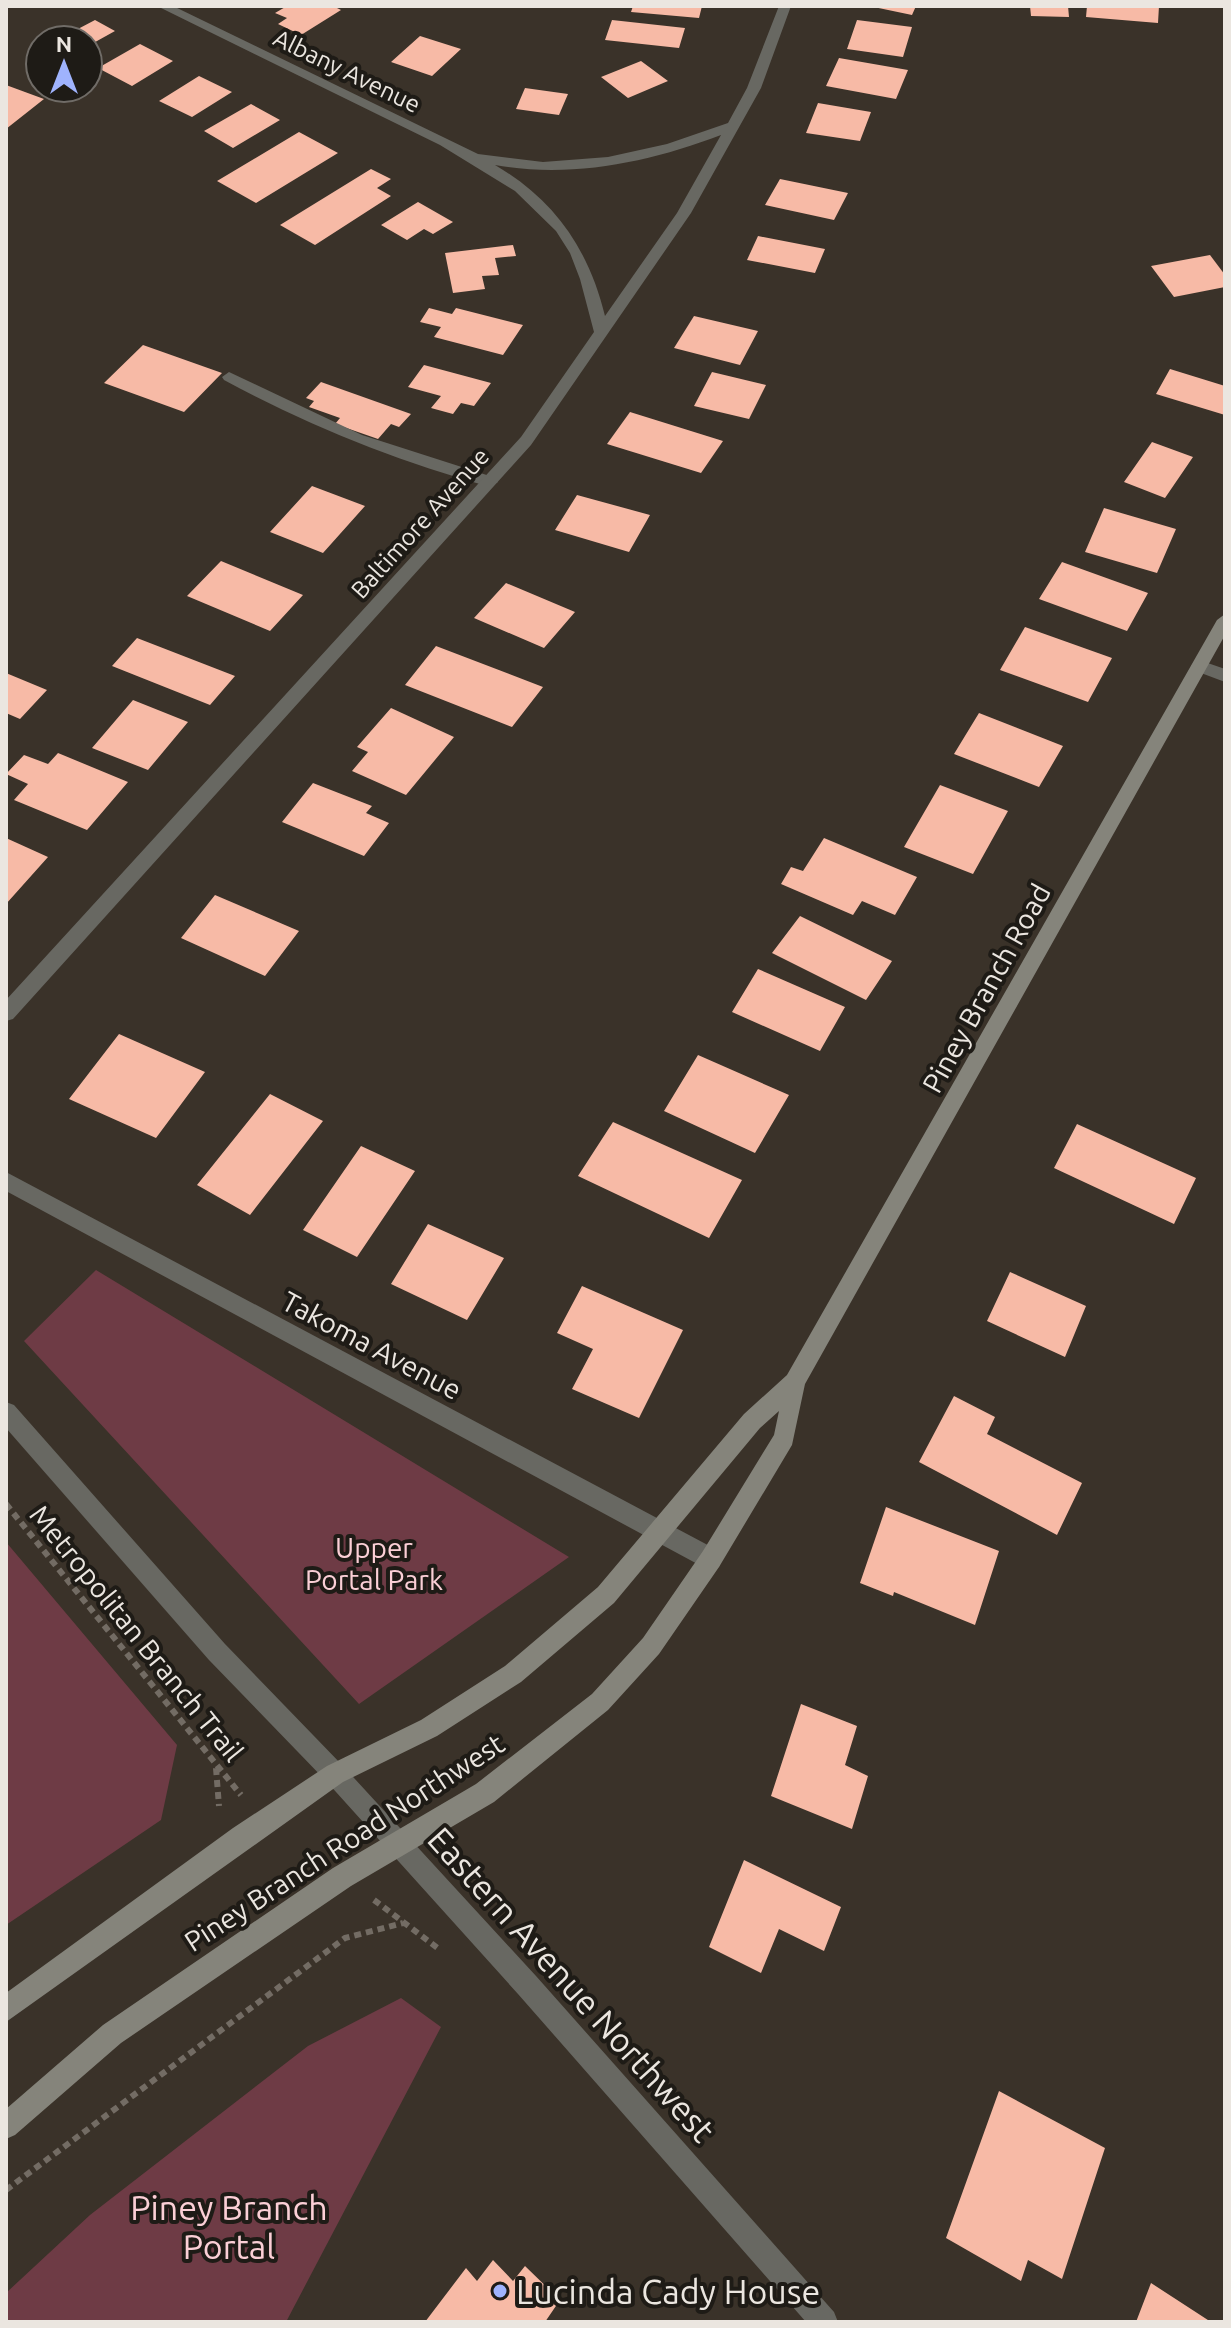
<svg xmlns="http://www.w3.org/2000/svg" width="1231" height="2328" font-family="Ubuntu,sans-serif">
	<rect width="100%" height="100%" fill="#3a3229"/>
	<path fill="#6e3b45" d="M96,1270l473,287 -210,147 -335,-363z
		M6,1542l171,203 -16,75 -155,105z
		M401,1998l40,29 -155,295h-280v-29l84,-78 218,-169z"/>
	<path fill="#f7baa6" d="M287,6h46l8,4 -40,25 -23,-11 9,-6 -12,-5z
		M633,6h69l-3,12 -68,-6z
		M869,6h47l-4,9z
		M1030,6h38l1,11 -38,-1z
		M1087,6h72l-1,17 -72,-6z
		M95,20l20,11 -27,15v-6h-31z
		M612,20l73,8 -6,20 -74,-8z
		M857,20l55,7 -9,30 -56,-8z
		M420,36l41,13 -29,27 -41,-14z
		M140,44l33,17 -41,25 -34,-18z
		M839,58l69,12 -12,29 -70,-13z
		M641,61l27,20 -40,17 -27,-21z
		M199,76l33,16 -40,25 -33,-16z
		M6,85l38,14 -38,30z
		M525,88l43,6 -9,21 -43,-6z
		M818,103l53,9 -11,29 -54,-8z
		M251,104l29,16 -47,28 -29,-17z
		M299,132l39,21 -82,50 -39,-22z
		M371,169l20,10 -14,9 14,8 -76,49 -35,-20z
		M780,179l68,14 -14,27 -69,-15z
		M418,202l35,20 -20,12 -9,-5 -17,11 -26,-15z
		M758,236l67,13 -10,24 -68,-13z
		M513,245l3,11 -21,2 4,17 -17,1 3,13 -32,4 -8,-40z
		M1210,255l15,20v12l-51,10 -23,-31z
		M429,308l23,6 4,-6 67,17 -20,30 -69,-18 7,-10 -21,-5z
		M694,316l64,15 -18,34 -66,-17z
		M143,345l79,28 -38,39 -80,-29z
		M424,365l67,18 -17,23 -13,-3 -8,11 -22,-6 10,-12 -33,-9z
		M1170,369l55,17v29l-69,-21z
		M712,372l54,13 -17,34 -55,-13z
		M321,382l90,32 -12,13 -8,-3 -13,15 -43,-15 5,-6 -31,-11 5,-6 -8,-3z
		M630,412l93,29 -22,32 -94,-29z
		M1152,442l41,15 -28,41 -41,-16z
		M312,486l53,20 -42,47 -53,-21z
		M577,495l73,20 -21,37 -74,-22z
		M1104,508l72,21 -19,44 -72,-21z
		M221,561l82,34 -33,36 -83,-35z
		M1062,562l86,31 -21,38 -88,-32z
		M506,583l69,29 -31,36 -70,-30z
		M1025,627l87,31 -24,44 -88,-32z
		M137,638l98,38 -25,29 -98,-39z
		M436,646l107,41 -31,40 -107,-42z
		M6,673l41,17 -27,29 -14,-6z
		M133,700l55,22 -40,48 -56,-22z
		M391,708l63,29 -48,58 -54,-24 16,-19 -11,-5z
		M979,713l84,33 -24,41 -85,-33z
		M58,753l70,29 -41,48 -73,-30 14,-16 -22,-10 18,-19 24,9z
		M313,783l59,23 -6,7 23,10 -25,33 -82,-34z
		M940,785l68,26 -35,63 -69,-27z
		M6,838l42,19 -42,47z
		M824,838l93,39 -22,38 -33,-14 -9,14 -72,-31 10,-17 12,4z
		M215,895l84,36 -34,45 -84,-38z
		M800,916l92,45 -26,39 -94,-47z
		M758,969l87,38 -25,44 -88,-39z
		M119,1034l86,38 -49,66 -87,-39z
		M698,1055l91,40 -34,58 -91,-42z
		M270,1094l53,27 -73,94 -53,-30z
		M613,1122l129,58 -33,58 -131,-62z
		M1077,1124l119,54 -22,46 -120,-56z
		M361,1146l54,25 -58,86 -54,-27z
		M428,1224l76,34 -37,62 -76,-36z
		M1010,1272l76,34 -21,51 -78,-36z
		M582,1286l101,44 -44,88 -67,-29 21,-40 -36,-16z
		M954,1396l41,21 -8,17 95,49 -25,52 -138,-73z
		M886,1507l113,44 -24,74 -81,-33 -1,4 -33,-13z
		M801,1704l56,22 -12,39 23,11 -16,53 -81,-33z
		M744,1860l97,47 -17,44 -45,-22 -18,44 -52,-26z
		M999,2091l106,57 -43,131 -34,-19 -7,21 -75,-43z
		M493,2260l20,21 12,-15 35,34 -15,22h-120l41,-54 11,13z
		M1151,2283l60,39h-75z"/>
	<g fill="none" stroke-linecap="round" stroke-linejoin="round">
		<path stroke="#736c64" stroke-width="6" stroke-dasharray="7 5" stroke-linecap="butt" d="M6,1504l235,291
			M216,1768l3,38
			M374,1900l65,49
			M6,2190l339,-252 58,-15"/>
		<path fill="#686862" fill-rule="evenodd" d="M229,372l133,63 134,43 2,4 -8,5c-93,-26 -181,-61 -266,-107l-2,-3z
			M1199,660l26,9v13l-32,-12 -2,-4z"/>
		<path fill="#686862" fill-rule="evenodd" d="M157,6h16l305,148 65,8 65,-5 59,-13 61,-21 19,-35 32,-82h12l-30,82 -70,125 -160,232 -518,574 -7,2v-21l515,-563 73,-105 -14,-53 -10,-26 -14,-22 -41,-40 -75,-46zM721,135l-44,78 -72,103c-16,-66 -50,-116 -110,-151 76,14 155,-3 226,-30z
			M6,1172l713,379 3,8 -3,8 -8,3 -8,-3 -697,-376z"/>
		<path fill="#686862" fill-rule="evenodd" d="M6,1402l8,3 211,239 118,122 193,210 298,336 4,10h-32l-288,-328 -191,-212 -118,-122 -203,-232z"/>
		<path fill="#85847b" fill-rule="evenodd" d="M1225,614v21l-420,749 -13,61 -73,122 -60,87 -51,56 -114,92 -143,84 -230,157 -106,92 -9,4v-30l97,-84 230,-157 143,-84 116,-90 51,-56 60,-87 71,-116 5,-24 -19,17 -146,175 -93,79 -84,54 -94,46 -337,240v-29l227,-165 94,-62 94,-46 84,-54 93,-79 146,-173 43,-39 430,-755z"/>
	</g>
	<circle fill="#9fb3fd" stroke="#1e1b16" stroke-width="3" cx="500" cy="2291" r="8"/>
	<g text-anchor="middle" dominant-baseline="central" stroke-width="8" stroke-linejoin="round" paint-order="stroke">
		<g font-size="24" fill="#ebe6e0" stroke="#1e1b16">
			<text transform="translate(347 71) rotate(26)">Albany Avenue</text>
			<text transform="translate(420 523) rotate(-48)">Baltimore Avenue</text>
		</g>
		<g font-size="28" fill="#ebe6e0" stroke="#1e1b16">
			<text transform="translate(986 988) rotate(-61)">Piney Branch Road</text>
			<text transform="translate(372 1345) rotate(28)">Takoma Avenue</text>
			<text transform="translate(137 1633) rotate(51)">Metropolitan Branch Trail</text>
			<text transform="translate(344 1842) rotate(-33)">Piney Branch Road Northwest</text>
		</g>
		<g font-size="28" fill="#fbcfd6" stroke="#1e1b16">
			<text x="374" y="1547">Upper<tspan x="374" dy="32">Portal Park</tspan></text>
		</g>
		<g font-size="34" fill="#ebe6e0" stroke="#1e1b16">
			<text transform="translate(572 1984) rotate(48)">Eastern Avenue Northwest</text>
		</g>
		<g font-size="34" fill="#fbcfd6" stroke="#1e1b16">
			<text x="229" y="2207">Piney Branch<tspan x="229" dy="39">Portal</tspan></text>
		</g>
		<g font-size="34" fill="#ebe6e0" stroke="#1e1b16" text-anchor="start">
			<text x="516" y="2291">Lucinda Cady House</text>
		</g>
	</g>
	<rect width="1231" height="2328" fill="none" stroke="#ebe6e0" stroke-width="16"/>
	<g transform="translate(64 64)"><circle r="38" fill="#1e1b16" stroke="#706c67" stroke-width="2"/>
	<path d="M0-6L14 30L0 20L-14 30Z" fill="#9fb3fd"/>
	<text y="-12" font-size="22" font-weight="bold" text-anchor="middle" fill="#ebe6e0">N</text>
	</g>
</svg>
